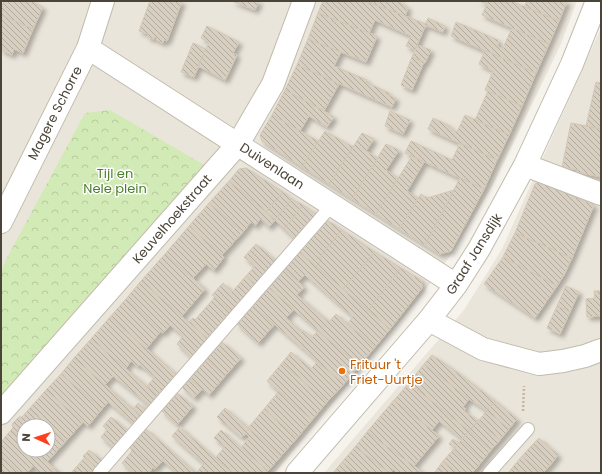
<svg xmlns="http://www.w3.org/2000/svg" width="602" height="474" font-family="Poppins,sans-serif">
	<defs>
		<pattern id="park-crowns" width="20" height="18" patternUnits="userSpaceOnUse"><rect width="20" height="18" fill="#d2eab5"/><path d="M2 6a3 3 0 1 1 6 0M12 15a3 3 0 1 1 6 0" fill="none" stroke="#b6ca9c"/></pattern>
		<pattern id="building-back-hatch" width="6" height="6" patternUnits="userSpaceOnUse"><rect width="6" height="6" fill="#d8cfc1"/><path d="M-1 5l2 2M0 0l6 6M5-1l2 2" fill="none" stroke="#b1aa9e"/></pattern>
		<filter id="shadow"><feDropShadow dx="3.5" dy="3.5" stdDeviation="2" flood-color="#0004"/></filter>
	</defs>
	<rect width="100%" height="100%" fill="#f6f3ec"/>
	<path fill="#eae5da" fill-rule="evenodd" d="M1,1h576l-16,43 -68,141 -40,67 -35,48 -143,173h-274zM24,426h24v24h-24z
		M601,28v445h-277l140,-163 38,-61z"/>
	<path fill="url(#park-crowns)" d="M110,110l96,56 -205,233v-128l8,-17 76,-141z"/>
	<path fill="url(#building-back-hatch)" stroke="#d3c7b4" filter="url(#shadow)" d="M4,1h31l-1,2 9,4 -10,22 -32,-14v-7z
		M150,1h32l-15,40 -3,-1 -1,3 -7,-3 1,-2 -2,-1 -1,2 -7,-2 1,-3 -9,-3z
		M232,1h27l-4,9z
		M323,1h42l61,23 -11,26 -9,-4 5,-10 -36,-16 -6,13 -51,-20z
		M365,1h36l-1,2 6,3v1l2,1 -3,8z
		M479,1h32l48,20 -10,23 -67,-29 5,-11z
		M527,1h40l-8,20 -35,-14z
		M318,13l59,23 -11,26 -58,-23z
		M1,15l32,14 -10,24 -9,-4 -2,6 -11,-5z
		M428,18l17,8 -2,6 -18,-7z
		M456,22l42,18v7l5,1 9,-20 37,16 -13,29 -85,-37z
		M207,26l32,16 -6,11 4,2 -12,25 -27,-14 11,-24 -8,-4z
		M308,39l33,13 -7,14 33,14 -1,2 23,11 -1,2 8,3 -4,9 -95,-42z
		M193,43l13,6 -12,28 -13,-5z
		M417,45l14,5 -6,13 -13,-6z
		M485,50l51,23 -14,33 -37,-16 8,-19 -14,-7z
		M412,57l12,5 -12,28 -11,-5z
		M297,65l42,19 -15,27 -39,-21z
		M596,82l5,1v46l-15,-3z
		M285,90l39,21 10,6 -7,10 -18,-11 -9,15 -28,-16z
		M488,91l34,15 -13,29 -34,-15z
		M390,111l20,9 -7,14 -18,-8z
		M272,115l46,26 -16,26 -40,-26 -2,-6z
		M465,115l44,20 -12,25 -69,-31 5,-11 17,8 -1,2 8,4z
		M571,123l30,6v48l-24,-5 1,-2 -16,-3z
		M325,131l28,16 -24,37 -27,-17z
		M362,133l12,6 -8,12 12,7 -26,41 -23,-15z
		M411,141l41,19 8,-17 37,17 -13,29 -79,-36z
		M386,144l13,6 -13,20 12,8 -22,36 -24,-15z
		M412,156l12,6 -17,29 11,7 -19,31 -23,-15z
		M246,168l37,24 -17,20 -37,-31 10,-12z
		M460,178l24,11 -33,62 -12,3 -14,-9z
		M229,181l46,39 -6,7 -9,-8 -5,7 -4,-4 -8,10 -34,-29z
		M539,182l55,23 -22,53 -57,-25 20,-49z
		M454,190l-29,55 -26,-16 22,-35 6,4z
		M283,192l9,7 -17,21 -9,-8z
		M292,199l11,6 -19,24 -9,-9z
		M209,203l34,29 -21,23 -33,-29z
		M303,205l13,9 -21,25 -11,-10z
		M327,220l15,10 -23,28 3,2 -6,6 -17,-14z
		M189,226l35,31 -10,13 -8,-6 -13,14 -28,-24z
		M342,230l33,22 -32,37 -27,-23 6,-6 -3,-2z
		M515,233l57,25 -8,17 -7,11 -54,-29z
		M256,244l20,17 -21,23 -9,-8 9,-10 -11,-9z
		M299,252l91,77 -15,18 -28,-23 6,-7 -48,-42 -7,6 -14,-12z
		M375,252l26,16 -33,42 -25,-21z
		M165,254l40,35 -23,27 -41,-35z
		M503,257l54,29 -22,32 -51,-34z
		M401,268l20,12 1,8 -32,41 -22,-19z
		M284,269l20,18 -7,8 32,27 7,-8 39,33 -16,19 -90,-78z
		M246,276l9,8 -23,28 -20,-17 11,-12 9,9z
		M141,281l67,58 -16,19 -15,-14 6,-8 -13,-11 -7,8 -37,-34z
		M566,286l13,6 -9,20 -13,-6z
		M269,288l25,21 -8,9 16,14 1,-2 9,7 6,-6 41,35 -15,18 -91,-78z
		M594,291h7v25l-14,1 -1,-18 9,-1z
		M215,297l17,15 -24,27 -19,-17 4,-4 2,2z
		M126,299l35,32 -15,18 -36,-32z
		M253,306l21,19 -16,18 -21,-19z
		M557,306l13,6 -10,22 -13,-6z
		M110,317l67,58 -19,21 -11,-10 8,-9 -15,-12 -3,1 -6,-5 -5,7 -35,-29z
		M91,339l67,57 -8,10 -37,-30 -8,9 -31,-27z
		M222,342l19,16 -16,18 -18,-17z
		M291,352l20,17 6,-7 27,22 -17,18 -45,-39z
		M432,355l22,15 41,31 -8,10 -18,-12 -45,-35z
		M74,358l67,58 -7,8 -26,-22 -6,7 -41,-35z
		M207,359l18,17 -16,19 -19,-16z
		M282,363l45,39 -15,18 -45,-39z
		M424,364l45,35 -6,8 3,2 -2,2 14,10 -9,10 -60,-48z
		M61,374l41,35 -14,17 -42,-36z
		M190,379l12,10 -8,9 -12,-11z
		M409,383l60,48 -7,8 -23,-18 -7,9 -38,-30z
		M46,390l37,32 -17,19 -37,-32z
		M279,391l33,29 -15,18 -33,-29z
		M177,393l16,13 -16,19 -15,-14z
		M394,400l45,36 -25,30 -47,-34z
		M495,401l22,18 -8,10 -22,-18z
		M138,403l8,7 -5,6 -8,-7z
		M225,408l56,48 -13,15 -27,-23 8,-11 -3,-3 -5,3 -24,-20z
		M29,409l37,32 -19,21 -14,-12h15v-24h-24v16l-13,-12 2,-2 -1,-4 7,-7h3z
		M264,409l33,29 -16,18 -33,-28z
		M487,411l22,18 -9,11 -22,-19z
		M111,417l17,14 -14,17 -13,-11 6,-7 -4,-4z
		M478,421l22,19 -9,10 -22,-19z
		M180,427l35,31 18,15h-37l8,-9 -32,-28z
		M146,429l25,22 -16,18 -25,-22z
		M11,430l13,12v8h9l27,23h-20l-7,-7 -6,7h-7l-19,-17v-14z
		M221,430l47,41 -2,2h-33l-18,-15 10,-11 -11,-9z
		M469,431l22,19 -8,10 -22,-19z
		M367,432l47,34 10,7h-26l-5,-4 -3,4 -35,-26z
		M539,438l19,17 -6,8 -20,-18z
		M453,439l6,4 -4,5 -6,-4z
		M461,441l22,19 -8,10 -22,-20z
		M532,445l20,18 -9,10 -21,-17z
		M130,447l23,20 -4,6h-16l-11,-10 10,-12z
		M355,447l35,26h-34l-14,-11z
		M89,450l14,11 -6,7 -14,-12z
		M453,450l22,20 -3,3h-15l-14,-12z
		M171,451l25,22h-19l-15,-13z
		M1,456l19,17h-19z
		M522,456l20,17h-21l-8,-6z
		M85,457l12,11 -5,5h-21z
		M443,461l14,12h-21l-1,-1z
		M342,462l14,11h-23z
		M513,467l8,6h-13z"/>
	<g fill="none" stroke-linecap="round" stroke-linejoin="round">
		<defs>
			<path id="service" d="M99,473l233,-268
				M489,473l39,-44"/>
			<path id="minor" d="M88,48l368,237
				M525,165l76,29
				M1,222l87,-174 15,-47
				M429,320l54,29 56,15 24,-3 22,-5 16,-6
				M1,413l237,-269 35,-60 31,-83
				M297,473l132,-153 27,-35 23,-36 46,-84 47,-101 25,-63"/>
		</defs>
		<use href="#service" stroke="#c2bbae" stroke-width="14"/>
		<use href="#minor" stroke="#c2bbae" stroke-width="24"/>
		<path stroke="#c4b79f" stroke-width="2.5" stroke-dasharray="2 2" stroke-linecap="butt" d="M523,411l1,-25"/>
		<use href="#service" stroke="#fff" stroke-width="12"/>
		<use href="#minor" stroke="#fff" stroke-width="22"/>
	</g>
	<circle fill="#e8710a" stroke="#fff" stroke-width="1.5" cx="342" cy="371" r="4"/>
	<g text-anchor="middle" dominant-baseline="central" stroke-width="3" stroke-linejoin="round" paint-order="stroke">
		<g font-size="13" fill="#4b4439" stroke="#fff">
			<text transform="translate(55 113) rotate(-63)">Magere Schorre</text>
			<text transform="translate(272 166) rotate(33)">Duivenlaan</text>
			<text transform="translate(172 219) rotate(-49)">Keuvelhoekstraat</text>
			<text transform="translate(474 254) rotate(-58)">Graaf Jansdijk</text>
		</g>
		<g font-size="13" fill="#4a7f2a" stroke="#fff">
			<text x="115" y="173">Tijl en<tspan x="115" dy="15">Nele plein</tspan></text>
		</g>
		<g font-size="13" fill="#c56008" stroke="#fff" text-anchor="start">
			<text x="350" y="364">Frituur 't<tspan x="350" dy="15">Friet-Uurtje</tspan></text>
		</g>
	</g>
	<rect width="602" height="474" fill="none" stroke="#4b4439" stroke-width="4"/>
	<g transform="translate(36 438) rotate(273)"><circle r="19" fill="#ffffff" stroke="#b7b4b0"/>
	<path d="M0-3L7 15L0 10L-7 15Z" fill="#fc3f1d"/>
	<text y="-6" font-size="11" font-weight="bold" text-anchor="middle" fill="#4b4439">N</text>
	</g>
</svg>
